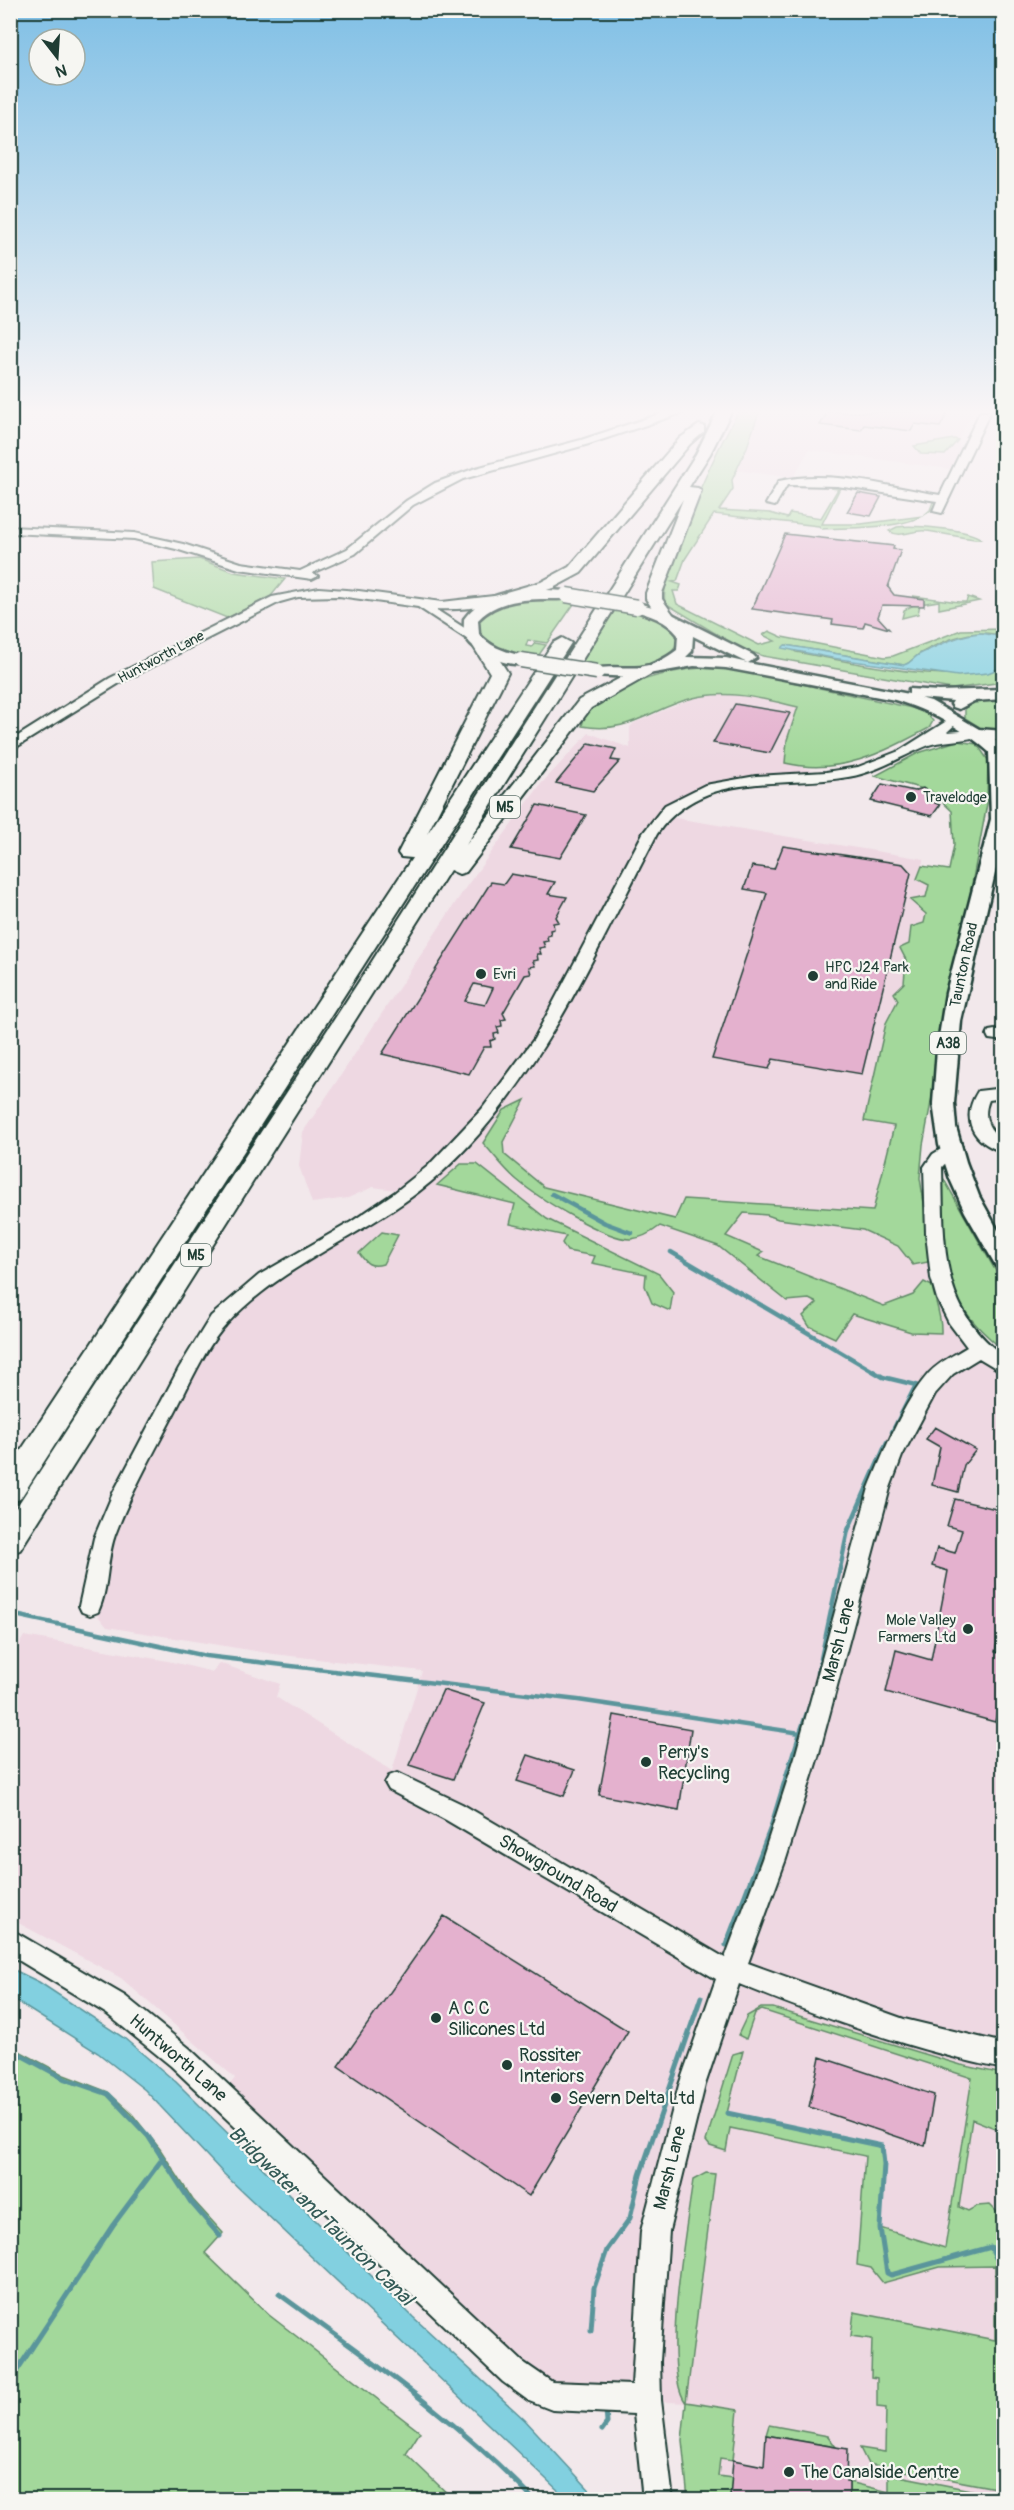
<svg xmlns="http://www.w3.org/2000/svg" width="1014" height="2510" font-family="Pangolin,sans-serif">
	<rect width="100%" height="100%" fill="#f2e8eb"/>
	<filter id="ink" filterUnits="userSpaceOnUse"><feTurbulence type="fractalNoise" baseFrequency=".0167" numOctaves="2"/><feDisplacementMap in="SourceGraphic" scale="12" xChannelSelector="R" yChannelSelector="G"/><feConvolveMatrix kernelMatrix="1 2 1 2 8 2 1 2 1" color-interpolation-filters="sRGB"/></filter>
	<g filter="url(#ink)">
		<path fill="#eed8e2" d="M759,412h214l-15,28 2,8 -10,21 -141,-19 -16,28 -57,-8z
			M725,694l31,3 42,10 -11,33 -2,23 25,6 8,8 -60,5 -48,8 -47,26 261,43 -7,19 12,6 -3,13 -15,3 15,14 -2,9 -13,4 -2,17 -7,10 4,6 -2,23 -7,6 1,11 -12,23 -21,97 29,6 39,135 17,44 53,61v1133h-317v-96l-134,-7 -330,-301 13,-17 -114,-100 -110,-59 -1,-259 14,-24 144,25 45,11 6,-9 61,21 -4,13 116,74 30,-100 -148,-17 -167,-27 -17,-21 14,-68 114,-217 186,-128 -8,-3 -23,-3 -25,11 -36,5 -13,-37 4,-34 163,-245 75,-103 48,-51 41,15v-21l4,-4 59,-25z"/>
		<path fill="#a3d89b" stroke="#618a68" stroke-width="1.5" d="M738,412h21l-12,35 -15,33 1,9 -14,21 51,3 17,5 3,-5 31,5 17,-29 -7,-1h14h-5l-18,36h39l62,-8 7,-6 3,-8 -3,-3 6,4c-13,28 -86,24 -114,26l-3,-3 -105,-12 -29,45 -8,22 -5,1 9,3 -2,6h-6l4,13 82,41 16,-4 -12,-6 6,-4 13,6 103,20 8,-1 68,-26 42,-1v8c-26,-11 -61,4 -84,17 -6,4 -8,9 -15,11l-119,-20 11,7c55,10 157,34 207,15v15l-51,7 -189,-33 -25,-9 -73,-44c-7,-32 55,-159 73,-191z
			M954,439l4,1 -13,15 -24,-1 -7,-8z
			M897,527c16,-2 73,2 84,12 -5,2 -44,-7 -55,-8 -13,-2 -25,8 -37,0z
			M199,559l35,13 51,7 -14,17 -44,22 -73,-29 -2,-27z
			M913,596l46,6h7l2,-5 11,4 -40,8v-8l-19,3 -2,10 -16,4 2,-8 12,-6z
			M548,597l28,4 -29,42 -19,-3 -2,6 6,1 3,-4 11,2 -10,14c-32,-6 -96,-30 -34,-56 13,-5 31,-4 46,-6z
			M617,607c20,4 55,8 61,31 -8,41 -69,30 -99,28z
			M701,668l36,2 175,38 14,5 7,8 -4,7c-47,25 -90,48 -144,35l2,-23 11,-33c-34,-8 -70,-18 -105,-9 -42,10 -64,37 -111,28 1,-4 2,-10 4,-14 13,-25 88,-42 115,-44z
			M1003,699v32l-19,-1 -19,-12v-10l11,-7z
			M957,741l20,3 11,16 -1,44 -64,341 -3,33 13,83 -20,4 -15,-19 -35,-16 -85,-11 -11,-4 -23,-2 -18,23 37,16 -5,4 126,50 29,-11 11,-13 8,4c3,16 10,30 9,47l-30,-1 -59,-18 -17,24 -26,-12 -6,-10 14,-13 -8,-4 -22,2 -69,-55 -58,-20c-9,7 -18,12 -29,13 -25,1 -94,-42 -114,-59 -13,-11 -23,-25 -34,-37l21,-33 21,-10 -22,42 1,12 40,33 131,32 9,-20 189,12 21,-85 -30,-5 22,-98 12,-23 -4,-7 10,-10 2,-23 -6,-12 9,-4 2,-17 13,-4 2,-9 -16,-14 16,-3 3,-12 -12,-6 5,-13 27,4 5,-25 -2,-34 -21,-20 -56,-15 43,-23z
			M461,1164h16l70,55 112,55 14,18 -3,19 -18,-8 -7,-17 1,-12 -54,-11 3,-7 -28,-5 -5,-8 4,-7 -56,-12 5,-20 -78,-19z
			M941,1174l53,94 9,11v71c-16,-14 -36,-31 -45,-52 -18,-37 -18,-84 -17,-124z
			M382,1232l16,3 -15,29c-13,4 -17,-1 -24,-11z
			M761,2008h12l188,57 42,9v54l-6,1 -25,-10 -13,88 9,4 9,-5 13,-1 13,13v281h-154v-17l40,10v-18l107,21 -1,-7 -127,-24 -8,-16 25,4 1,-44 -9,-1v-29l-6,-1 1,-38 -21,-3 3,-24 141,28v-74l-55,1 -57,16 -12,-15 -14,-3 8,-109 -135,-28 -4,23 -16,-5 -4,-5 27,-87 10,-3 -16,62 155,33 2,18 -4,64 65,20 27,-170 -210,-68 -7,3 -9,26 -8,-4 9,-19z
			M10,2046l54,29 44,17 24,22 28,35 33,51 30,33 -18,20 64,62 151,117 -14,22 47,45h-442z
			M706,2173l9,1 -29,228 52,8 -5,50 -13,-2 -2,18 14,2 -2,21h-42l-6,-59 4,-37c-26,-35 1,-177 7,-223z
			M769,2425l59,11 8,11 -70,-12z"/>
		<path fill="#82d0e0" stroke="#5a959b" stroke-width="1.5" d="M981,633l22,4v30l-15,6 -30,3 -126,-18 -50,-10 3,-3 119,20c8,-2 9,-8 16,-11 19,-9 41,-20 61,-21z
			M10,1968l29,14 85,56 52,44 237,235 112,103 73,79h-29l-5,-3 -340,-322 -79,-84 -47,-37 -87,-55z"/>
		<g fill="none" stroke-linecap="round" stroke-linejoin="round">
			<path stroke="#5a959b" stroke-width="4.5" d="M552,1194l53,29 27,10
				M671,1252l212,125 33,8 -24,47
				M20,1616l186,40 372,44 222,33 12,-35
				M818,1673l30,-143 39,-88
				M794,1752l6,-19"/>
			<path stroke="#5a959b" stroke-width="5" d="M726,1945l45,-118 23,-76
				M10,2049l55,30 43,15 40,42 42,65 30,35
				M727,2113l155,33 2,18 -4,64 7,45 4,2 100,-28 5,11 8,-1
				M279,2294c89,65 179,126 255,206
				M591,2331l3,-43 13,-38 23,-32 10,-43 61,-178
				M10,2381l103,-156 50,-67
				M602,2430l5,-7 -1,-13"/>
		</g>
		<path fill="#e4b1ce" stroke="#1f3d34" stroke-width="1.5" fill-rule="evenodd" d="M828,412h120l-8,15 -25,-3 -4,7 -47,-6 -3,5 -41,-5z
			M858,493l23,4 -10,19 -24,-4z
			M785,534l109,12 -1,3 8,1 -13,37 6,8 30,4v7l-42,-1 -4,12 11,12 -24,-7 -2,6 -31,-4 1,-4 -81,-11z
			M735,704l55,9 -20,40 -57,-10z
			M589,743l27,6 -5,11 9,1 -27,30 -37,-8z
			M882,784l32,7 9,-3 14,13 -2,2 5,2 -8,11 -61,-15z
			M537,805l49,10 -26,43 -49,-9z
			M783,846l120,18 8,9 -49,201 -89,-15 -4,10 -57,-10 55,-166 -23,-4 8,-23 22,3z
			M511,874l44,8 -7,12 19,3 -11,20 3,5 -6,1 1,6 -4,1 1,5 -4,1 1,5 -5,1 2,5 -6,1 2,6h-4l1,6 -5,1 2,5 -6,1 2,7 -6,1 -22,38 3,6 -5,1 1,6 -5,1 2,6 -5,1 1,5 -5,2 1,6h-7l-15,27 -87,-20 109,-172 13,2zM474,984l19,4 -8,17 -20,-4z
			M935,1427l41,23 -12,15 -6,27 -26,-7 8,-38 -14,-8z
			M955,1499l49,12 -5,34 5,1v63l-9,43 9,2v21l-9,47 -109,-30 10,-42 35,10 17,-89 -16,-5 5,-18 18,5 7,-23 -15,-4z
			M443,1690l42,13 -32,76 -44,-14z
			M614,1715l77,14 -12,81 -80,-15z
			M528,1755l47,15 -11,26 -47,-15z
			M444,1916l184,115 -99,165 -191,-130z
			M820,2057l114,38 -9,51 -116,-39z
			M766,2435l81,14 -1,33h3v17h-119l3,-39 31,6z"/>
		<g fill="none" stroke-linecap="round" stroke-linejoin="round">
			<defs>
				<path id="minor" d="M666,412l16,1 -93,31 -126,35 -50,26 -58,49 -43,19 6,3 -6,3 -73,-10 -63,-20 -42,-10 -124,-6v-6l124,6 49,11 58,19 59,8 47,-22 59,-48 29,-18 41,-15 105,-28z
					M980,412h10l-48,101 -9,-2 4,-10 -100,-15 -50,-1 -12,21 -9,-2 13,-23c51,-12 111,6 161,14z
					M319,588l40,3 83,11 60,-7 6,4c-11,9 -57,11 -73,10l45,29v6l-4,1 -58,-38 -79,-11 -41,1 -18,5 -162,82 -108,67v-10l100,-63 162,-81z
					M953,717l6,4 -12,11 28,-2 6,4c-7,7 -40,6 -52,11 -28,11 -51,27 -81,32 -68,12 -146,-8 -191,57 -62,118 -116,248 -217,340 -65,59 -155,86 -214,151 -19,20 -35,56 -48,81 -22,43 -46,84 -63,129 -9,25 -6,54 -17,77l-8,3 -8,-3 -3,-6 15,-68 19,-45 66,-125 32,-52 48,-41 92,-53 43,-29 34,-27 54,-57 52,-70 109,-206 22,-28 40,-20 51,-9 70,-4 32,-5 41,-16z
					M995,1030l9,1v10l-15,-2 -2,-4 2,-4z
					M1004,1088v10l-15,2c-7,17 -1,31 15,40v12c-32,-9 -44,-33 -26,-61z
					M951,1143l8,6 -17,18c2,74 -4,141 62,189v17l-25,-15 -26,16 -18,20 -33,62 -12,32 -72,269 -32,102 -38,104 156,56 100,24v26c-92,-19 -179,-50 -265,-85l-34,101 -36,146 -9,130 1,39 12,100h-30l-9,-86 -82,-4 -23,-9 -26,-19 -332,-316 -64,-52 -97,-59v-26l115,67 64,52 334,314 29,20 80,3 9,-154 38,-146 37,-106 -270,-159 -57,-30 -4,-7 4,-7 8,-3 65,31 263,154 37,-99 33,-102 74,-269c15,-36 34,-86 60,-115 10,-11 25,-18 38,-26l-18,-24 -12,-24 -6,-21 -5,-45 -2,-66 9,-13z"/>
				<path id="major" d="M528,589l38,2 7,4c-10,11 -63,-8 -95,25l1,14c13,15 29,18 47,23l3,3 -3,3c-18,5 -49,-9 -60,-25 -3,-5 -2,-13 -2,-19 15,-21 39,-27 64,-30z
					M637,603l27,7 89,45 3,3 -8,5 161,31v-5l30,2 65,-2v10l-30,2 -15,8 -6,-2 -2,-3 2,-3 -33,-3 11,3 48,28 25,2v10l-9,-1 9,8v86l-43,187 -7,82 2,24 10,35 13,34 25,45v27l-8,-2 -31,-54 -15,-33 -11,-34 -6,-42 4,-54 9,-56 45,-174 -2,-67c-25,-23 -61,-42 -94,-52l-169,-32 -32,-2 -63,11 -39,-2 -3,-3c7,-8 40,-3 53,-5 13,-2 24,-9 35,-17l1,-15c-12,-15 -28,-20 -46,-25l-2,-3 2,-3zM693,636l50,25 5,2 -22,-5 -40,-1 6,-6z"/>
				<path id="highway" d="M717,412h14l-21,42 -21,33 9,1 3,3 -39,102v6l13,18 -8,5 -6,-1 -15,-22v-6l37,-94 -217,346 113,-145 64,-34 6,-1 9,5 -67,38 -125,164 -7,2 -9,-4 -430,680 -10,4v-37l359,-551 327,-512z
					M699,425l5,1v6l-14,12 -109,129 -28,15 -41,13 -6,-1 -2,-4 2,-4 35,-10 28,-15 111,-129z
					M562,638l9,5 -551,856 -10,3v-35l402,-609 -11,-1 -3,-4 92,-180 -17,-27 9,-5 6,1 20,31 -81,161 126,-191z"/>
			</defs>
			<use href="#minor" stroke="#1f3d34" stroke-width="4"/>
			<use href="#major" stroke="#1f3d34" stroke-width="5"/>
			<use href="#highway" stroke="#1f3d34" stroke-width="4"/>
			<use href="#minor" fill="#f6f6f2" fill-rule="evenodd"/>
			<use href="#major" fill="#f6f6f2" fill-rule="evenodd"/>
			<use href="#highway" fill="#f6f6f2" fill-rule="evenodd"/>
			<defs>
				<path id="major-bridge" d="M566,595l71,12
					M521,660l76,12"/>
			</defs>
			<use href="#major-bridge" stroke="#1f3d34" stroke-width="17" stroke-linecap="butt"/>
			<use href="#major-bridge" stroke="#f6f6f2" stroke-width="14"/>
		</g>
	</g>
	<linearGradient id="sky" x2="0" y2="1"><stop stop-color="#7fbfe5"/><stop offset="0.54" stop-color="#f9f5f6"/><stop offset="1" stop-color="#f9f5f6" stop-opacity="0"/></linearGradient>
	<rect width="1014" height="763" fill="url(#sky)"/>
	<g fill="#1f3d34" stroke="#f6f6f2" stroke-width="2">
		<circle cx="911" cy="797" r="6"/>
		<circle cx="481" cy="974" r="6"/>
		<circle cx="813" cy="976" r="6"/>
		<circle cx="968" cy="1629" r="6"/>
		<circle cx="646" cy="1762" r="6"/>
		<circle cx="436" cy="2018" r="6"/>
		<circle cx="507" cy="2065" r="6"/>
		<circle cx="556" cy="2098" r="6"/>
		<circle cx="789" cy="2472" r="6"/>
	</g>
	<g text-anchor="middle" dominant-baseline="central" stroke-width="4.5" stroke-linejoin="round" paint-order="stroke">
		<g font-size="14" fill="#1f3d34" stroke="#f6f6f2">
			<text transform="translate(161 657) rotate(-28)">Huntworth Lane</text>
		</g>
		<g font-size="14" fill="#1f3d34" stroke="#f6f6f2" text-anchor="start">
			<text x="923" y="797">Travelodge</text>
		</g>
		<g fill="#f6f6f2" stroke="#60746d" stroke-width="1.5">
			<rect x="490" y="796" width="30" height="22" rx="4.5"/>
			<rect x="930" y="1032" width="36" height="22" rx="4.5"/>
			<rect x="181" y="1244" width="30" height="22" rx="4.5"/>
		</g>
		<g font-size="14" font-weight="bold" fill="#1f3d34">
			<text x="505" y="807">M5</text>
			<text x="948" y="1043">A38</text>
			<text x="196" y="1255">M5</text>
		</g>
		<g font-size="15" fill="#1f3d34" stroke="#f6f6f2">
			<text transform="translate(964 965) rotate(-78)">Taunton Road</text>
		</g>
		<g font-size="15" fill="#1f3d34" stroke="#f6f6f2" text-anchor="start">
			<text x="825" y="967">HPC J24 Park<tspan x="825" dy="17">and Ride</tspan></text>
			<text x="493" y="974">Evri</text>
			<text x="956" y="1620" text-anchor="end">Mole Valley<tspan x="956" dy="17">Farmers Ltd</tspan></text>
		</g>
		<g font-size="18" fill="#1f3d34" stroke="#f6f6f2">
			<text transform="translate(839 1640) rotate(-76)">Marsh Lane</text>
			<text transform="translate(558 1874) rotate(31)">Showground Road</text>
			<text transform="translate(178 2058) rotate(41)">Huntworth Lane</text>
			<text transform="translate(670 2168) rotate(-76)">Marsh Lane</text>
		</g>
		<g font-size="18" fill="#1f3d34" stroke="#f6f6f2" text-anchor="start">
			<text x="658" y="1752">Perry's<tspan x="658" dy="21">Recycling</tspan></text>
			<text x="448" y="2008">A C C<tspan x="448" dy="21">Silicones Ltd</tspan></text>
			<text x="519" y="2055">Rossiter<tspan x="519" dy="21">Interiors</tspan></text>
			<text x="568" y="2098">Severn Delta Ltd</text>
			<text x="801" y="2472">The Canalside Centre</text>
		</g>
		<g font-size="20" font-style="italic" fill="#335a56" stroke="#f6f6f2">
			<text transform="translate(321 2216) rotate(44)">Bridgwater and Taunton Canal</text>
		</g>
	</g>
	<rect width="1014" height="2510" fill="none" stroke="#f6f6f2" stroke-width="36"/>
	<rect x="18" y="18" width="978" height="2474" fill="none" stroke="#1f3d34" stroke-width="2" filter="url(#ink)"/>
	<g transform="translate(57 57) rotate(163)"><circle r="28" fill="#f6f6f2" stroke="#a0aca6" stroke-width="1.5"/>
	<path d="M0-4.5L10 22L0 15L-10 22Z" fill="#1f3d34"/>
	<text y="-9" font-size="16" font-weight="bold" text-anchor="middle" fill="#1f3d34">N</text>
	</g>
</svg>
